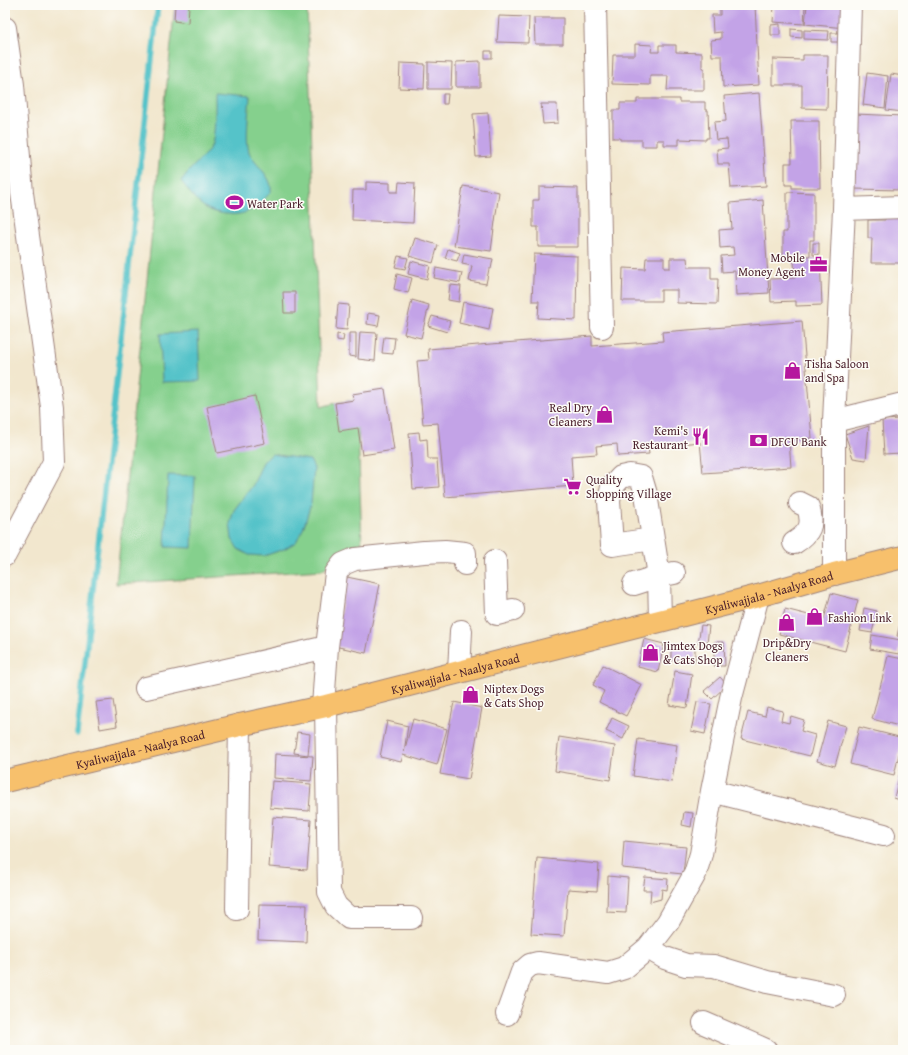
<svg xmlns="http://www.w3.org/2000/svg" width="908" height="1055" font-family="'Gentium Book Plus',serif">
	<rect width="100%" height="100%" fill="#fdfcf7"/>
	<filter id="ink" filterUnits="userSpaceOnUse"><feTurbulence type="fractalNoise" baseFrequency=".025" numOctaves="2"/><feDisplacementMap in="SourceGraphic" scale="8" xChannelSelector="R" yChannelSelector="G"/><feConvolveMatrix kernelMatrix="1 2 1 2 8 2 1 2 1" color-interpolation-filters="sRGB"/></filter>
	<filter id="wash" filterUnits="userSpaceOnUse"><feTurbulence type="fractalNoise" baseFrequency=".012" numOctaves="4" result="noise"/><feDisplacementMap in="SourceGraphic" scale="16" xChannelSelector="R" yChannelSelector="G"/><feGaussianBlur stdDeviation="0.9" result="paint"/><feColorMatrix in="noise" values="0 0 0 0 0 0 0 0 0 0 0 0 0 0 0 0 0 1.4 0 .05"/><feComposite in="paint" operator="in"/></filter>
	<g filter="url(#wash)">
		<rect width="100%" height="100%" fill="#f2e7ce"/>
		<path fill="#85d08d" stroke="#68785c" d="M175,5h132l14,402 14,-4 19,-3 4,28 4,118 -11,1 -29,23 -206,14z"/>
		<path fill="#55c3c9" stroke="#50717a" d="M215,93l35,3c-1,13 -5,44 -1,56 6,14 24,24 22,40 -6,6 -12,13 -19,17 -7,5 -16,6 -24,5 -26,-2 -32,-14 -47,-33 8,-12 20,-21 29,-33 6,-8 5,-43 5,-55z
			M198,332l2,49 -38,1 -2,-48z
			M272,454l38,6 4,8 -3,36 -8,25 -7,13 -12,7 -20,7 -15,-1 -11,-6 -6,-10 -2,-16 4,-13 19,-25 10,-23z
			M168,475l27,1 -3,72 -27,-1z"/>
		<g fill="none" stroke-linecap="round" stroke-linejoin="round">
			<path stroke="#55c3c9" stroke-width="5.5" d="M77,734l81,-729"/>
		</g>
		<g id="blocks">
			<path fill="#c3a3e7" d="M175,5h14l-1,18 -14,-2z
				M720,5h35l4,80 -36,2 -1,-31h-10l-1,-16 10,-1v-7l-8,1 -1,-18h8z
				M774,5h31l-1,19 -31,-2z
				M807,5h40l-2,23 -40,-4z
				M499,16l30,1 -1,26 -31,-1z
				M534,18h29v26h-28z
				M780,24v11h-9v-10z
				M791,29l11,1v8l-11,-1z
				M804,30l25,1 -1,9 -24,-1z
				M831,33h13v9h-13z
				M635,44l17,1 -1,7h8v-7h17v7l26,1v15h2v22h-37l1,-14h-18v9l-38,-1 1,-29h22z
				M485,51h7v7h-7z
				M803,55h25l-1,54 -25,-1v-23h-29v-26l30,1z
				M480,61v26h-24v-25z
				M428,62l24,1 -1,26h-23z
				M400,63l25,1 -1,25 -25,-1z
				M867,73l21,3 -3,32 -22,-3z
				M891,74l12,2v36l-17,-2z
				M759,93l7,93 -35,2 -2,-24h-11l-1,-15 11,-1 -1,-9 -11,1 -2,-18 12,-1 -2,-25z
				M443,94h5l-1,10h-4z
				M637,99h42v3h26v8h3l1,28h-3v2l-27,-1v6h-15v-5h-7v6h-15v-6h-22v-2h-7v-28h7v-7h17z
				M541,104h16l1,19 -15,1z
				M488,113l3,43 -15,1 -3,-43z
				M855,114l48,2 -2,74 -47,-1z
				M791,121h28l1,67h-28v-3h-7v-22h7z
				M366,182l24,1v9h8l1,-10 16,1 -2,40 -61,-3 1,-30h13z
				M463,186l36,6 -8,59 -37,-5z
				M539,187l39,1v59h-40v-20h-5v-27h6z
				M787,192l27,1v47h-4v16h-27v-24h4z
				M763,200l6,93 -33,2 -1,-24 -13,1 -1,-16 13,-1 -1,-8 -13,1 -1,-18 13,-1 -2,-26z
				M885,216h13v4h5v43h-32l1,-25h-4v-18h17z
				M415,238l23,7 -5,18 -24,-7z
				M813,243h6v12h-6z
				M448,249l12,4 -3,8 -12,-3z
				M464,254l29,5 -2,10h-2l-3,15 -17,-3 3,-15 -10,-2z
				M534,254l43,2 -1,64 -38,-2 1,-17h-7z
				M398,256l10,2 -3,11 -10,-2z
				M646,258h18v10h6v-10h17l1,9h23v12h7l-1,25 -40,-1v-13h-16v11h-39l1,-33 22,1z
				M820,259l2,46 -26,1v-5l-25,1 -1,-23 25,-1 -1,-18z
				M411,261l19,5 -3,13 -19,-5z
				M436,268l26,5 -2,10 -26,-5z
				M397,274l15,4 -4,15 -14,-4z
				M450,285l11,1 -2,16 -11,-2z
				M283,292h12v21h-11z
				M412,300l17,5 -8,33 -17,-4z
				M463,302l30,6 -4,22 -30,-7z
				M338,304l11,1 -2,25 -11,-1z
				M368,313l12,2 -2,11 -11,-2z
				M432,316l18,5 -3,11 -19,-6z
				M802,321l10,117 -23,2 2,27 -88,6 -3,-31 -52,5 1,7 -31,2 -1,-12 -21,2 1,8 -26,2 2,30 -128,11 -7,-74 -15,1 -6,-63 12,-1 -1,-11 164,-13v10l71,-5 -1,-9z
				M360,332l17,1 -2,28 -17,-2z
				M349,333h7v24l-7,-1z
				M337,334l7,1 -1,6 -6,-1z
				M384,337l11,1 -2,16 -11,-1z
				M385,389l9,61 -32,5 -4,-27 -19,3 -4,-28 19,-3 -2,-6z
				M255,396l10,47 -48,10 -10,-46z
				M899,419l2,34 -17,1 -2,-34z
				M869,426l-3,34 -13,-2 -8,-24z
				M419,432l1,8 7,-1 1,20h9l2,28 -26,2 -4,-56z
				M347,577l33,7 -14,69 -32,-7z
				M831,593l27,7 -13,51 -66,-17 6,-25 39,10z
				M864,608l13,3 -5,22 -12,-2z
				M902,615h1v22l-6,-1z
				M701,625l8,1 -2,18 -9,-1z
				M872,635l29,5 -2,14 -29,-5z
				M644,639l20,5 -6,28 -20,-5z
				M714,642h10l1,24h-11z
				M671,645l24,1v15l-24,-1z
				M888,656l15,3v68l-31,-8z
				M603,665l39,20 -16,31 -27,-14 5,-11 -11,-6z
				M675,671l17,3 -5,34 -18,-3z
				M720,677l7,8 -15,14 -8,-8z
				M113,700l4,26 -17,3 -4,-27z
				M454,702l28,6 -13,71 -29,-5z
				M697,702l14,2 -6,30 -14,-3z
				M767,707l16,4 -2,10 8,2 2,-7 13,4 -3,11 14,4 -5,21 -69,-17 7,-27 17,4z
				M612,718l17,8 -6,13 -17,-8z
				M413,719l34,10 -10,36 -34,-10 -2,7 -21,-5 7,-36 21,5 -4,26z
				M828,721l18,5 -11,40 -18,-5z
				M859,727l44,11 -9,37 -44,-11z
				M297,732l13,2 -2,21 -14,-2z
				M559,737l56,9 -5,34 -55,-9z
				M638,739l39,6 -5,37 -39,-6z
				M275,754l38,2 -2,25 -37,-3z
				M902,764h1v37l-9,-3z
				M272,781l39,3 -2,27 -39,-3z
				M684,812l9,1 -2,14 -9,-2z
				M273,817l38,3 -4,50 -38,-3z
				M624,841l62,6 -3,27 -61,-6z
				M537,858l62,6 -2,27 -29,-2 -4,47 -33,-2z
				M608,876l20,2 -2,35 -19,-1z
				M645,877l23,2 -1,11 -5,-1 -1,10 -11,3 1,-12h-8z
				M259,904l48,1 -1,37 -48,-2z"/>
		</g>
	</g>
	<g filter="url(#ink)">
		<use href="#blocks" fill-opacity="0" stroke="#9e837c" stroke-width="1"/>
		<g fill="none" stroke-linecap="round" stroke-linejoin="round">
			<defs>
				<path id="minor" d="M595,5l7,322
					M5,28l8,57 9,108 30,214 2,55 -49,93
					M844,209l59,-2
					M834,421l69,-17
					M794,543c16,-10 20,-18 14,-36l-8,-4
					M495,561l2,53 16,-4
					M834,574v-153l10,-212 6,-204
					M634,584l25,-8 -13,-82 -5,-17 -11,-2 -9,2 -9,10 -3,14 3,44 41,-6
					M660,620l-1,-44 15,-3
					M459,672l2,-41
					M146,688l181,-41
					M326,706l3,186 7,14 13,12h62
					M323,707l4,-60 9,-74 7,-9 12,-5 69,-7 21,-1 20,2v11
					M712,791l172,44
					M237,909l3,-184
					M648,948l17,10 21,7 28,1 53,16 67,13
					M507,1014l15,-42 8,-7 8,-2 70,10 16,-5 24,-20 20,-26 27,-48 6,-20 11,-63 19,-93 27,-102
					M704,1023l62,27"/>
				<g id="major">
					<path id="s1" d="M5,781l235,-56 86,-19 432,-110 76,-22 69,-17"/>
				</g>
			</defs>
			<use href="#minor" stroke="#9e837c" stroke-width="24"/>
			<use href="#major" stroke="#9e837c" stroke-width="24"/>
			<use href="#minor" stroke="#fff" stroke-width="22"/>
			<use href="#major" stroke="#f7c06c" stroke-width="22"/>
		</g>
	</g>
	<defs>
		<symbol id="stadium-bare" viewBox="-9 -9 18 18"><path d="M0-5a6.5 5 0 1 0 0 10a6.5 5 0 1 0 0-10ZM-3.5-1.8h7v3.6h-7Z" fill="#b5179e" stroke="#fdfcf7" stroke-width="2.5" paint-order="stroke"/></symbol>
		<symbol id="office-bare" viewBox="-9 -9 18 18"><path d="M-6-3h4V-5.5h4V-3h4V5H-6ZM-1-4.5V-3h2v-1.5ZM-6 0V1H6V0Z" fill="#b5179e" stroke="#fdfcf7" stroke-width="2.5" paint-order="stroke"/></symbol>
		<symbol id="shop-bare" viewBox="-9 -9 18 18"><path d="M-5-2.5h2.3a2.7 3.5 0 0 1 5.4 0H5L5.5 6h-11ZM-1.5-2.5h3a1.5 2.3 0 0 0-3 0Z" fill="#b5179e" stroke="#fdfcf7" stroke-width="2.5" paint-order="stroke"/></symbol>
		<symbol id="restaurant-bare" viewBox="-9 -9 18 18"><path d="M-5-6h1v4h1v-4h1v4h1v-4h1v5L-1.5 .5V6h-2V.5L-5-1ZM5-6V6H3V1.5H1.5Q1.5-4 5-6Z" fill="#b5179e" stroke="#fdfcf7" stroke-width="2.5" paint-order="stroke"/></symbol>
		<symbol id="bank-bare" viewBox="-9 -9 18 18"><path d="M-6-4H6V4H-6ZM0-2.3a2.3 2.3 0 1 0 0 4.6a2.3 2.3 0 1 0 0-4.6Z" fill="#b5179e" stroke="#fdfcf7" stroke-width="2.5" paint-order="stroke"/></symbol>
		<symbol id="supermarket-bare" viewBox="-9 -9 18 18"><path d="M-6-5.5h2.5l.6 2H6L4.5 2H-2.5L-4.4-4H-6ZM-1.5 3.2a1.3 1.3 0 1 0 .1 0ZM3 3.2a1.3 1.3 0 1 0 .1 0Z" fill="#b5179e" stroke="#fdfcf7" stroke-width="2.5" paint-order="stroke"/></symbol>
	</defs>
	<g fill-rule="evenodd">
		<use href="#stadium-bare" x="222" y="190" width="25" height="25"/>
		<use href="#office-bare" x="806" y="252" width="25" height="25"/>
		<use href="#shop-bare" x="780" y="358" width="25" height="25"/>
		<use href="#shop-bare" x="592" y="402" width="25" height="25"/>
		<use href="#restaurant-bare" x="688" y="424" width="25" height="25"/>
		<use href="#bank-bare" x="746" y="428" width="25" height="25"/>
		<use href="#supermarket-bare" x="560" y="474" width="25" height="25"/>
		<use href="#shop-bare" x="802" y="604" width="25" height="25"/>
		<use href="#shop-bare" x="774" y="610" width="25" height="25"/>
		<use href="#shop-bare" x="638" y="640" width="25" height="25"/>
		<use href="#shop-bare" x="458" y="682" width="25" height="25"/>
	</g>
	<g text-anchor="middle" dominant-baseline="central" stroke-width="3" stroke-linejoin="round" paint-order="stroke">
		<g font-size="12" fill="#4a1f2b" stroke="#fdfcf7" text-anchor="start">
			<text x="247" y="203">Water Park</text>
			<text x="805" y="257" text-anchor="end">Mobile<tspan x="805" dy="14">Money Agent</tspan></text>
			<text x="805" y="363">Tisha Saloon<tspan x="805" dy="14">and Spa</tspan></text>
			<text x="592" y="407" text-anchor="end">Real Dry<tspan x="592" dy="14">Cleaners</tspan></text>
			<text x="688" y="430" text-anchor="end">Kemi's<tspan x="688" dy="14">Restaurant</tspan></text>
			<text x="771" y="441">DFCU Bank</text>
			<text x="586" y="479">Quality<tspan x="586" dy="14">Shopping Village</tspan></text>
			<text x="828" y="617">Fashion Link</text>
			<text x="787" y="642" text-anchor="middle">Drip&amp;Dry<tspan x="787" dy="14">Cleaners</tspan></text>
			<text x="663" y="645">Jimtex Dogs<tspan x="663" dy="14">&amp; Cats Shop</tspan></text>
			<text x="484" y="688">Niptex Dogs<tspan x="484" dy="14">&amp; Cats Shop</tspan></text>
		</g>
		<g font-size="12" fill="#4a1f2b" stroke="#fdfcf7">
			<text stroke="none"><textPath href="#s1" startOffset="787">Kyaliwajjala - Naalya Road</textPath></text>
			<text stroke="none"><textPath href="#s1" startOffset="463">Kyaliwajjala - Naalya Road</textPath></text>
			<text stroke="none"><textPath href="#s1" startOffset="139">Kyaliwajjala - Naalya Road</textPath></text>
		</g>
	</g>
	<rect width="908" height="1055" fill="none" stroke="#fdfcf7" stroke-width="20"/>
</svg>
